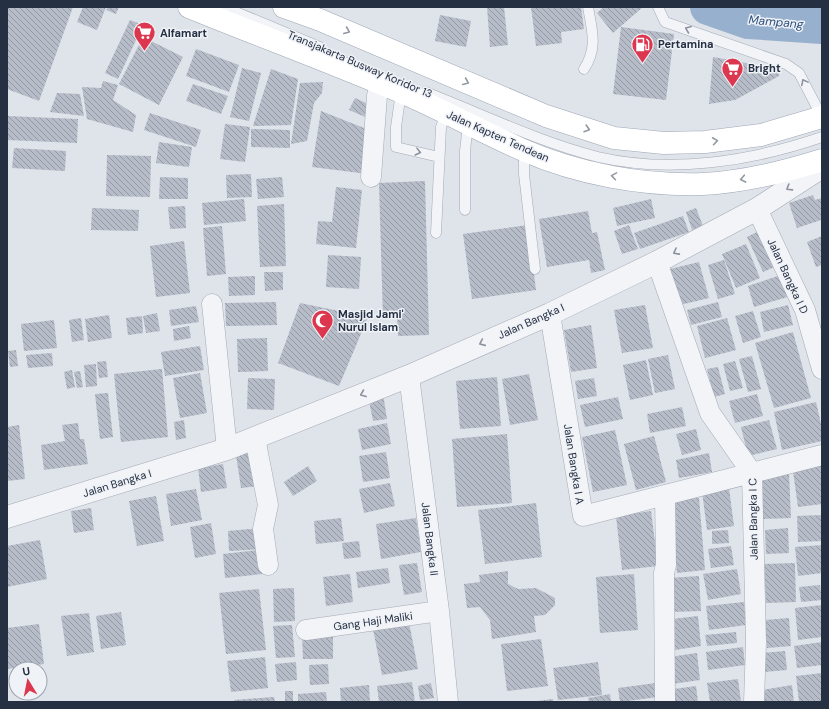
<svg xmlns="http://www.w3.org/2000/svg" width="829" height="709" font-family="'DM Sans',sans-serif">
	<defs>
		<pattern id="building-back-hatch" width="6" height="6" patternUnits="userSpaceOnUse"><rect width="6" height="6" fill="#b6bcc8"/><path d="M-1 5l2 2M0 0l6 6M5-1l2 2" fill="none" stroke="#9499a4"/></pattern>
	</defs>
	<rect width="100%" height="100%" fill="#dfe3ea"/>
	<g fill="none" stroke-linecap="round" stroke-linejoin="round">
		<path stroke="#96b0ce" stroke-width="36" d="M708,7l40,14 74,5"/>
	</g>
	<path fill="url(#building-back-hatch)" d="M7,7h66l-34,94 -32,-12z
		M83,7h23l-9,23 -20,-8z
		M108,7h11l-3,7 -10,-4z
		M487,7h17l4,38 -18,2z
		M531,7h50l3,22 -23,3 1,11 -26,3z
		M604,7h39l-30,26 -16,-20z
		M440,15l31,6 -5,26 -31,-6z
		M130,20l13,5 -25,54 -13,-6z
		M621,27l53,7 -8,66 -53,-6z
		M143,37l40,20 -24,48 -40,-21z
		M196,49l43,16 -10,27 -43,-16z
		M713,57l67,12 -1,7 -44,24 -26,4z
		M242,68l19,5 -12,48 -19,-4z
		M271,69l27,10 -7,46 -38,1z
		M103,81l15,4 -5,15 23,15 -3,17 -46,-13 -5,-32 19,1z
		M323,82l-1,11 -8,10 -7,38 -16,3 9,-61z
		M193,84l35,12 -7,18 -35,-13z
		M57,93l23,1 4,22 -34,-4z
		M355,98l20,9 -5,12 -21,-9z
		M321,111l48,19 -1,44 -56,-7z
		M150,113l51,17 -5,17 -52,-17z
		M7,116l71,3 -1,24 -70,-3z
		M225,124l25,3 -5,35 -25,-3z
		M251,129l39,1v18l-39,-1z
		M159,142l33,5 -3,20 -33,-4z
		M14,148l52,3 -1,20 -53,-3z
		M107,155l44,1 -1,41 -44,-1z
		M251,174l1,23 -25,1 -1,-23z
		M160,177l28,1v21h-29z
		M282,177l2,20 -26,2 -2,-20z
		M425,181l4,154 -31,1 -1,-18 -14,1 -4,-136z
		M336,187l26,3 -6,58 -40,-4 2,-23 14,1z
		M813,195l2,5 7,-2v20l-1,2 -24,8 -8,-25z
		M244,199l2,22 -42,4 -2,-22z
		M651,199l4,19 -38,8 -4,-18z
		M284,204l2,62 -26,1 -3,-61z
		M185,206l1,22 -16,1 -2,-22z
		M92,208l47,2 -1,21 -47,-1z
		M696,208l7,18 -11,4 -6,-18z
		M588,211l4,22 5,-1 8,38 -14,3 -2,-13 -42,7 -8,-48z
		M683,216l6,16 -49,17 -6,-16z
		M528,225l8,65 -64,9 -9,-65z
		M629,225l9,24 -16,5 -8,-23z
		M222,226l4,48 -19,2 -4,-48z
		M763,229l16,36 -16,7 -16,-35z
		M822,236v29l-6,2 -9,-25z
		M184,241l6,52 -34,4 -6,-51z
		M746,244l14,34 -24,10 -14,-34z
		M328,255l33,2 -2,32 -33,-2z
		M724,260l11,34 -17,5 -10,-34z
		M699,262l10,36 -29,7 -10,-36z
		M264,272h19v18l-18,1z
		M784,274l7,22 -37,11 -6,-21z
		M255,276v19l-26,1 -1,-19z
		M276,302l1,23 -51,1 -1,-23z
		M718,302l4,15 -31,8 -4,-15z
		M300,303l68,14 -29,69 -61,-23z
		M645,305l8,43 -31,5 -8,-43z
		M788,305l5,20 -29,7 -4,-20z
		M196,306l3,16 -28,4 -2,-16z
		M753,311l8,26 -18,6 -8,-27z
		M157,313l3,18 -14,2 -3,-17z
		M109,315l3,23 -24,4 -3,-23z
		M142,316l1,17 -15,2 -2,-17z
		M81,318l3,22 -12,2 -3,-22z
		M727,318l9,32 -31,8 -8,-32z
		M54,320l3,28 -33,3 -3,-27z
		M591,325l6,43 -26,4 -7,-42z
		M189,326l2,12 -17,3 -1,-12z
		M793,332l18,66 -37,10 -19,-65z
		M267,338l1,33 -30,1 -1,-33z
		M200,346l4,24 -39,6 -4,-24z
		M16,350l2,16 -8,1 -2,-16z
		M52,353l1,13 -25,2 -2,-13z
		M668,355l7,34 -20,4 -7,-34z
		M752,356l9,33 -13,3 -9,-33z
		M646,360l7,35 -23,5 -7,-35z
		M106,361l2,16 -9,1 -2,-16z
		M735,361l8,27 -13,3 -7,-27z
		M96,364l1,22 -11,1 -2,-22z
		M718,367l7,27 -11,3 -7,-28z
		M162,369l6,68 -47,5 -7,-68z
		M72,370l3,17 -8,2 -3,-17z
		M80,371l3,16 -6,1 -3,-16z
		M200,373l7,40 -27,5 -7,-40z
		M529,374l9,46 -28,5 -8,-46z
		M497,377l4,49 -41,3 -4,-48z
		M248,378l27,1 -1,31 -27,-1z
		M594,378l3,18 -19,3 -3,-18z
		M108,393l5,44 -13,2 -5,-45z
		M383,394l4,25 -14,2 -5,-25z
		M757,394l6,22 -28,7 -6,-22z
		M618,397l5,22 -38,8 -5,-22z
		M816,402l6,26v13l-40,9 -8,-38z
		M682,407l4,19 -36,7 -3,-19z
		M184,420l2,18 -10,2 -2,-18z
		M769,420l8,29 -29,7 -7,-29z
		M78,423l2,16h4l4,25 -44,6 -3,-25 24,-4 -3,-16z
		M387,423l4,21 -29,6 -4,-21z
		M19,425l6,54 -18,2v-54z
		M696,429l5,21 -19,5 -6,-21z
		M615,430l12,55 -34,7 -11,-55z
		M507,434l5,69 -55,4 -5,-68z
		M654,436l12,46 -30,8 -12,-46z
		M254,452l5,34 -18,2 -5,-33z
		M386,452l4,26 -27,4 -4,-26z
		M709,453l3,19 -33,6 -3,-18z
		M821,460l1,44 -24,3 -6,-43z
		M223,464l4,24 -26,4 -3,-24z
		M308,466l9,15 -24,15 -9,-14z
		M789,473l2,45 -33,1 -2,-45z
		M390,483l5,23 -31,7 -5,-24z
		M729,488l5,38 -27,4 -5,-39z
		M196,489l6,31 -31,6 -5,-32z
		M156,496l8,45 -27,5 -8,-45z
		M699,498l6,72 -28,3 -6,-73z
		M536,503l6,54 -57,7 -7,-54z
		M91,508l3,22 -20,3 -3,-22z
		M651,511l7,55 -36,4 -6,-54z
		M822,515v26l-24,1 -1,-26z
		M341,518l3,23 -28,3 -2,-23z
		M416,518l5,34 -40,7 -5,-35z
		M211,523l5,31 -21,4 -5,-31z
		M262,528l2,21 -35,2 -1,-20z
		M788,528l1,25 -23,1 -1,-24z
		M728,530l1,13 -17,1v-13z
		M40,540l7,39 -40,8v-41z
		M359,541l2,16 -17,2 -2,-16z
		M822,545v28l-24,3 -3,-29z
		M731,546l3,19 -23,3 -3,-19z
		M259,550l3,24 -37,4 -2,-24z
		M417,563l5,29 -18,3 -5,-30z
		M795,563l1,39 -30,1 -2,-39z
		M388,568l2,15 -32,5 -2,-16z
		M737,569l4,25 -33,6 -5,-26z
		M508,571v13l10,5 18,-1 19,10v7l-10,10 -11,1 2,16 -44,7 -2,-19 -10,-13 -13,1 -3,-24 16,-2 -1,-7z
		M350,574l3,28 -27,4 -3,-29z
		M634,574l4,56 -38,3 -4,-56z
		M699,576l2,35 -30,1 -2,-34z
		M820,585l2,15 -21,2 -2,-15z
		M294,588l1,33 -21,1 -1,-33z
		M259,589l7,61 -40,4 -7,-61z
		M744,602l2,23 -37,5 -3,-24z
		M822,605v32l-24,3 -3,-32z
		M121,612l5,33 -25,4 -5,-33z
		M89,613l5,39 -27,4 -6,-40z
		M698,616l3,30 -26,4 -3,-31z
		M408,617l10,52 -36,6 -10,-51z
		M789,618l2,28 -24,2 -2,-28z
		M39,624l5,40 -37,5v-41z
		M292,625l3,32 -19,1 -3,-32z
		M736,632l1,11 -30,3 -2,-11z
		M333,634v25h-30l-1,-24z
		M541,639l7,47 -41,5 -6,-47z
		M822,642v23l-25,3 -3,-22z
		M743,647l2,18 -37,5 -2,-18z
		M785,651l2,19 -23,2 -2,-19z
		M697,653l3,27 -28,4 -3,-27z
		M265,657l3,31 -37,4 -4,-31z
		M296,662l1,18 -20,2 -2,-18z
		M598,662l4,33 -44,5 -5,-32z
		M328,664l1,20 -19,1 -1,-20z
		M822,673v29h-23l-3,-26z
		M738,679l3,23h-31l-3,-19z
		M412,682l3,20h-36l-2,-16z
		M431,683l3,15 -14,2 -2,-14z
		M656,683l2,14 -38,5 -2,-14z
		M369,685l1,17h-29l-1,-14z
		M792,685l2,17h-30l-2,-12z
		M696,686l2,16h-23l-1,-13z
		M285,691h8v11h-8z
		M326,692l1,10h-29v-8z
		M610,694l1,8h-22l-1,-4z
		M274,697l1,5h-41v-2z
		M553,699v3h-16v-1z"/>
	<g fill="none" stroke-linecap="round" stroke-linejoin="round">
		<defs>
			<path id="service" d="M224,7l96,40
				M658,7l7,15 121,42 13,9 23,44
				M584,69c14,-22 8,-38 4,-62
				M401,92l-5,35v20l43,10
				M425,92c57,22 114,50 173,65 74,17 154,4 224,-20
				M524,150v24l11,95
				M465,210v-59l3,-27
				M436,233l5,-106 5,-14"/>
			<path id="minor" d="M371,177l6,-81 3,-12
				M757,209l48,101 17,59
				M657,262l53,151 42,60 4,169 -2,60
				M212,304l15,145
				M550,314l33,202 239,-61
				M409,376l30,235 9,91
				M255,438l13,67 -5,24 5,36
				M306,630l133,-19
				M665,702l-1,-129 2,-8 -1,-70"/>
			<path id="tertiary" d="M7,517l220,-68 182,-73 141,-62 107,-52 100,-53 65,-42"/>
			<path id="primary" d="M189,7c71,29 142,55 212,85 42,18 81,40 122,58 55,24 120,36 180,34 41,-2 81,-12 119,-24
				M284,7l36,13 226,96 68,22 50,5 41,-1 56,-7 61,-18"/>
		</defs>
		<use href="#service" stroke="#a4aab5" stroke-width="11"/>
		<use href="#minor" stroke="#a4aab5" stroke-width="21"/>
		<use href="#tertiary" stroke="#a4aab5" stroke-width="23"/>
		<use href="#primary" stroke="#9da7b7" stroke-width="23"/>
		<use href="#service" stroke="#f2f4f8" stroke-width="10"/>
		<use href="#minor" stroke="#f2f4f8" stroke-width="20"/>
		<use href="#tertiary" stroke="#f2f4f8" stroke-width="22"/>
		<use href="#primary" stroke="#fff" stroke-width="22"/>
	</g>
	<defs><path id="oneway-chevron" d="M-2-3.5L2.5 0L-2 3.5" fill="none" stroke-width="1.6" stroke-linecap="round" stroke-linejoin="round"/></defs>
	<g stroke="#8c929e">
		<use href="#oneway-chevron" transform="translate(688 29) rotate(-158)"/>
		<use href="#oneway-chevron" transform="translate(804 82) rotate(-118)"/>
		<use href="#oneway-chevron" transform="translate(418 152) rotate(14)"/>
		<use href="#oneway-chevron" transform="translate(789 188) rotate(148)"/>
		<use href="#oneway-chevron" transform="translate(676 252) rotate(152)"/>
		<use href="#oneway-chevron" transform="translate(482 343) rotate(156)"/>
		<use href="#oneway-chevron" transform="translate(363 394) rotate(158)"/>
	</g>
	<g stroke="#9298a1">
		<use href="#oneway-chevron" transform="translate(347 31) rotate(23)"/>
		<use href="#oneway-chevron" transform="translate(466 82) rotate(23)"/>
		<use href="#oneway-chevron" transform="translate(587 129) rotate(18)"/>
		<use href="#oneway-chevron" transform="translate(715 141) rotate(-8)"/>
		<use href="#oneway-chevron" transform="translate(614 176) rotate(-171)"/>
		<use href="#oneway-chevron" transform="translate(743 179) rotate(169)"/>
	</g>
	<defs>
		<symbol id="supermarket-pin" viewBox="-11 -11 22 30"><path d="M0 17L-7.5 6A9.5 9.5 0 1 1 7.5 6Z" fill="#dc374e" stroke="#eff2f7"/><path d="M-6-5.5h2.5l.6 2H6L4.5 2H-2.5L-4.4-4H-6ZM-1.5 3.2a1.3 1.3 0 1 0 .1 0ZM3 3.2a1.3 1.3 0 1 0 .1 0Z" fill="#fff"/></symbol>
		<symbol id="fuel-pin" viewBox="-11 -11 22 30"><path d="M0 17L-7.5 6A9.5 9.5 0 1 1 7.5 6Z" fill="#dc374e" stroke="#eff2f7"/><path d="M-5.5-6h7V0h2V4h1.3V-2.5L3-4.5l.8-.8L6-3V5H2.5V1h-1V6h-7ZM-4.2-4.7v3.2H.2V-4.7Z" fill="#fff"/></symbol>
		<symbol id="mosque-pin" viewBox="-11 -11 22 30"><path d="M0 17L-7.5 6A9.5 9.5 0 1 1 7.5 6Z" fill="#dc374e" stroke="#eff2f7"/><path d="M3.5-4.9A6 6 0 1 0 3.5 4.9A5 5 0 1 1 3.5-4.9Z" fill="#fff"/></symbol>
	</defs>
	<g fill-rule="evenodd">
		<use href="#supermarket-pin" x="132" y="20" width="25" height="34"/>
		<use href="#fuel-pin" x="630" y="32" width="25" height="34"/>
		<use href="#supermarket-pin" x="720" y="56" width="25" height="34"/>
		<use href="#mosque-pin" x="310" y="308" width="25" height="34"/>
	</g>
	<g text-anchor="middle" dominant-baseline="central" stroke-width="3" stroke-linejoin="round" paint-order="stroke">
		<g font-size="11" font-weight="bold" fill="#263043" stroke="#eff2f7" text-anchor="start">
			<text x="160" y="33">Alfamart</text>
			<text x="658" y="44">Pertamina</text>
			<text x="748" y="68">Bright</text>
			<text x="338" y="314">Masjid Jami'<tspan x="338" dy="13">Nurul Islam</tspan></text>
		</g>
		<g font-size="11" fill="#263043" stroke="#eff2f7">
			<text transform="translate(360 64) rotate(23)">Transjakarta Busway Koridor 13</text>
			<text transform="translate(498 136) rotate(24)">Jalan Kapten Tendean</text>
			<text transform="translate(788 276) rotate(65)">Jalan Bangka I D</text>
			<text transform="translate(531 321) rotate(-24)">Jalan Bangka I</text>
			<text transform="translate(574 464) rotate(81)">Jalan Bangka I A</text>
			<text transform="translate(117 483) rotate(-17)">Jalan Bangka I</text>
			<text transform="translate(753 519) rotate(-91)">Jalan Bangka I C</text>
			<text transform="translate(430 539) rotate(83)">Jalan Bangka II</text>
			<text transform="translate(373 621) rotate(-8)">Gang Haji Maliki</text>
		</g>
		<g font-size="12" font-style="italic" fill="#2c4e7b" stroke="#eff2f7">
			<text transform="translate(776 22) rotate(5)">Mampang</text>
		</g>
	</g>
	<rect width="829" height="709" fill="none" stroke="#263043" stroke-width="16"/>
	<g transform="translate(28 681) rotate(350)"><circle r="19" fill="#eff2f7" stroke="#9fa4af"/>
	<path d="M0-3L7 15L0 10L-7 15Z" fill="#dc374e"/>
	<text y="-6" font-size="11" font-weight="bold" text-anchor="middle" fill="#263043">U</text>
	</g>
</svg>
